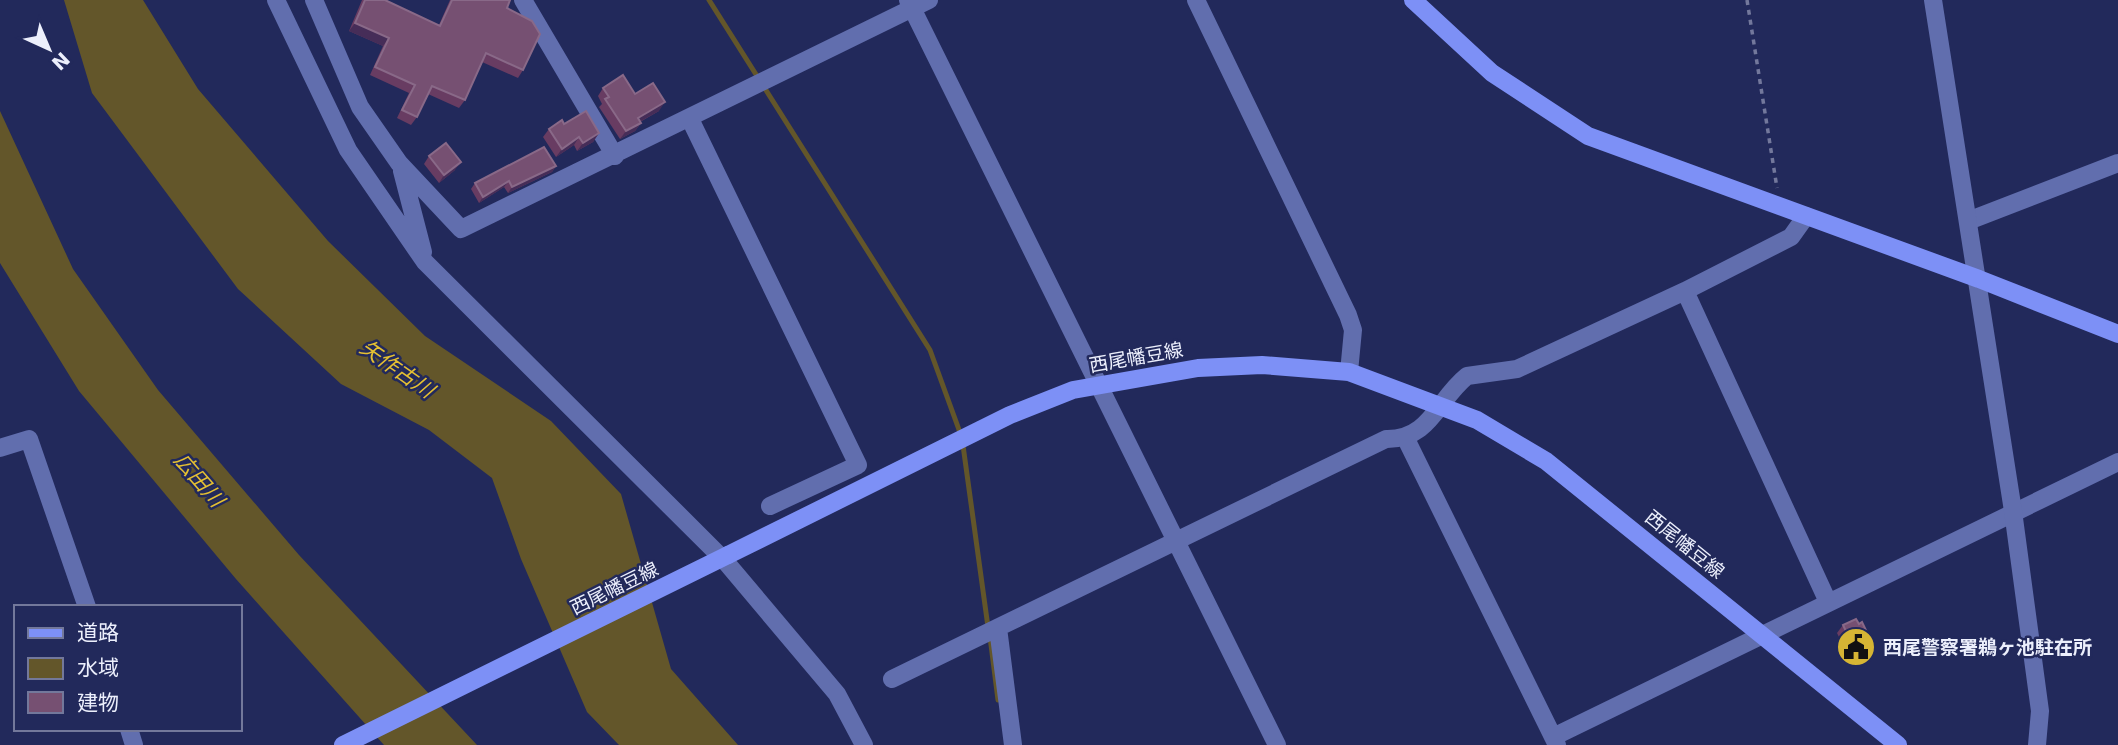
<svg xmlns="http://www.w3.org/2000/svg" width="2118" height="745" font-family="'DejaVu Sans','Noto Sans JP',sans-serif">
	<rect width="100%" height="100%" fill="#22295b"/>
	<path fill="#63562a" d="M64,0h79l55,89 130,152 97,95 126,85 70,73 50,175 67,76h-119l-32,-33 -66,-153 -29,-81 -63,-48 -88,-46 -103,-95 -146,-196z
		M0,111l73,158 85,121 141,165 178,190h-93l-148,-166 -157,-188 -79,-128z"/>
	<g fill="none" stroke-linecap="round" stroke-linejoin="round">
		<path stroke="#63562a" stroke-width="5" d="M709,0l221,350 32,88 26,189
			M990,637l8,63"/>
		<path stroke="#73789c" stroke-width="3.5" stroke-dasharray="5 5" stroke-linecap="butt" d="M1747,0l30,188"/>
		<path stroke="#616eae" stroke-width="18" d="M276,0l72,150 77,112 300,299 112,133 27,51
			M314,0l46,107 39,56 62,66 468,-229
			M523,0l92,156
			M908,0l369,745
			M1196,0l152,315 5,15 -4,42
			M690,119l168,346 -88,41
			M402,171l21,81
			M1968,221l150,-58
			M1685,291l143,311
			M1406,439l151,306
			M0,448l29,-9 58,168
			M998,628l15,117
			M892,679l494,-240c44,1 51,-39 81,-63l50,-7 168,-78 106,-54 15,-21
			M129,729l5,16
			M1553,737l565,-275"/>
		<path stroke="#616eae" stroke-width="18" d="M1933,0l80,511 27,200 -3,34"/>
		<path stroke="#7d90f6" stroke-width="18" d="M1413,0l79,73 96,63 391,143 139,55
			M728,555l282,-140 63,-25 125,-22 64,-3 87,7 128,48 69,41 352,284"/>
		<path stroke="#7d90f6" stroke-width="18" d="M343,745l385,-190"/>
	</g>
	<path fill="#683c62" d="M362,0h23l54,25 11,-25h60l-3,8 16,62 -5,8 -36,-16 -17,38 -6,8 -31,-14 -11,23 -6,8 -14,-7 12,-25 -39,-18 13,-29 -34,-15z
		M603,88l32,6 24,17 -19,11 1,1 -6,8 -15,8 -21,-32 3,-3 -4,-8z
		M564,124l35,9 -6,9 -16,9 -3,-6 -18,12 -13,-20 6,-8z
		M429,156l26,14 -16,13 -15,-19z
		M556,166l-4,6 -44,21 -4,-6 -25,16 -8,-14 4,-6z
		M1843,625l26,30 -17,8 -15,-30z"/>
	<path fill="#462d58" d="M355,23l34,15 -6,8 -34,-15z
		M665,102l-6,9 -27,15 6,-8z
		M641,123l-6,8 -15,8 6,-8z
		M599,133l-6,9 -16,9 6,-8z
		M579,137l-5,8 -18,12 6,-8z
		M461,162l-6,8 -16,13 5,-8z
		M556,166l-4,6 -44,21 4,-6z
		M509,181l-5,6 -25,16 4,-6z
		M1874,647l-5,8 -17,8 5,-8z"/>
	<path fill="#765072" stroke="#896988" stroke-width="2" d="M365,0h20l55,26 12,-26h58l-3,8 25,13 8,13 -17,36 -37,-17 -21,47 -33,-14 -15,31 -15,-7 13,-25 -40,-18 14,-29 -34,-15z
		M623,75l12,19 18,-11 12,19 -27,16 3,5 -15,8 -21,-32 4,-2 -6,-9z
		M586,111l13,22 -16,10 -4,-6 -17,12 -13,-20 13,-9 2,4z
		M446,143l15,19 -17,13 -15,-19z
		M544,147l12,19 -44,21 -3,-6 -26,16 -8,-14z
		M1856,619l3,5 3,-2 12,25 -17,8 -14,-30z"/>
	<defs>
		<symbol id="civic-disc" viewBox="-11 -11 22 22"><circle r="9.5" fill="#d6b534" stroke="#22295b"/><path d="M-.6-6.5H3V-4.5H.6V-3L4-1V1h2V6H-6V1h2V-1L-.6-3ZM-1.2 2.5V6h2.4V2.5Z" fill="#111"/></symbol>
	</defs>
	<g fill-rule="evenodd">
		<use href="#civic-disc" x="1834" y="625" width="44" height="44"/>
	</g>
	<g text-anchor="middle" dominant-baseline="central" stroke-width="5" stroke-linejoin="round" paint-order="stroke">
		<g font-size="19" fill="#eceffc" stroke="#22295b">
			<text transform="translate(1136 357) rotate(-10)">西尾幡豆線</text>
			<text transform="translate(1685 544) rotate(39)">西尾幡豆線</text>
			<text transform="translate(614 588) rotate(-26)">西尾幡豆線</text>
		</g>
		<g font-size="19" font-weight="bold" fill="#eceffc" stroke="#22295b" text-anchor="start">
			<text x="1883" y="647">西尾警察署鵜ヶ池駐在所</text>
		</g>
		<g font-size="21" font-style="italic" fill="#e5c032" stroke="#22295b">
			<text transform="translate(397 369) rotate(35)">矢作古川</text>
			<text transform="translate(199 480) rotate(49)">広田川</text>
		</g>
	</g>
	<rect x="14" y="605" width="228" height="126" fill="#22295b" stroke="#73789b" stroke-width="2"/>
	<rect x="28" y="628" width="35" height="10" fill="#7d90f6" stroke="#73789b" stroke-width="2"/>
	<text x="77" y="640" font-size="21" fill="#eceffc">道路</text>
	<rect x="28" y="658" width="35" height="21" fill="#63562a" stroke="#73789b" stroke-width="2"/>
	<text x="77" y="675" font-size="21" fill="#eceffc">水域</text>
	<rect x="28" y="692" width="35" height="21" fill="#765072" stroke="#73789b" stroke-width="2"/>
	<text x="77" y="710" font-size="21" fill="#eceffc">建物</text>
	<g transform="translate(49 49) rotate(136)" stroke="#22295b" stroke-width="5" paint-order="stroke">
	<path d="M0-5L12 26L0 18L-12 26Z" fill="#eceffc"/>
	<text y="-10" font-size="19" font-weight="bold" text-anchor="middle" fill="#eceffc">N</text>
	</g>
</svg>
